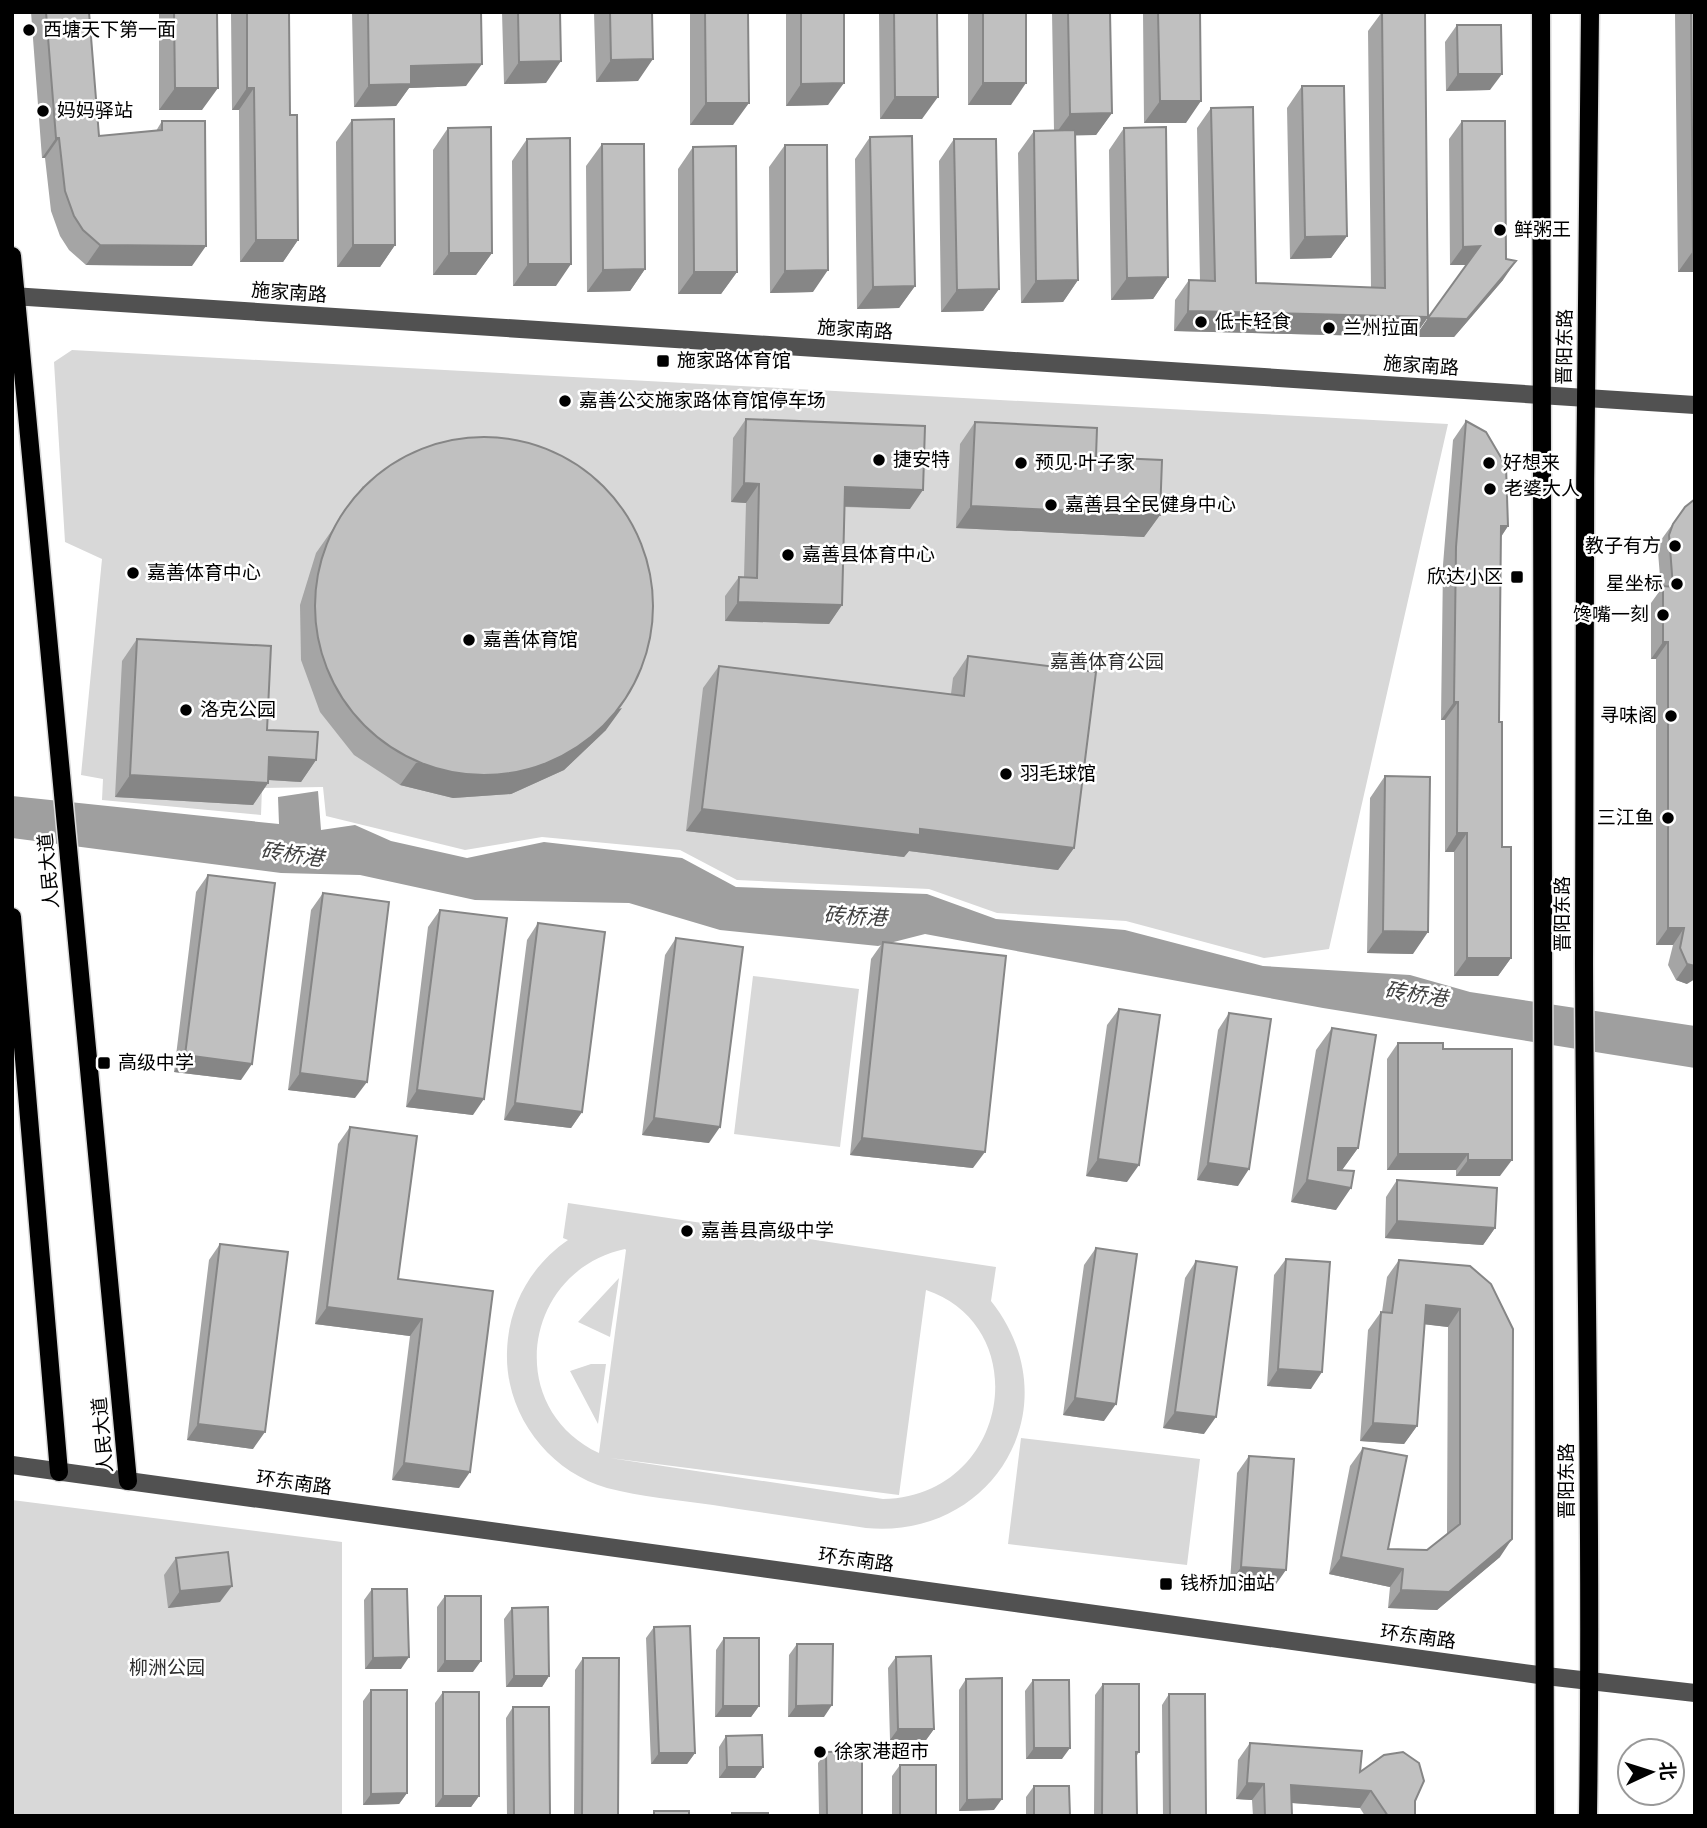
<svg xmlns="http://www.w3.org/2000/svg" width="1707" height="1828" font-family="'Varela Round','Noto Sans SC',sans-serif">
	<rect width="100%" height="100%" fill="#fff"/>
	<path fill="#d8d8d8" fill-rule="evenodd" d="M72,350l1376,74 -119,525 -65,9 -138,-37 -129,-8 -68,-24 -192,-9 -57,-30 -138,-13 -77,13 -139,-34 -3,-29 -61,1 -1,27 -159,-15 1,-21 -22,-4 21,-216 -37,-17 -11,-180z
		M753,976l106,13 -19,158 -106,-13z
		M568,1203l428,64 -5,34c82,103 4,239 -125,227 -51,-8 -102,-15 -153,-23 -35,-5 -72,-8 -106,-17 -59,-17 -102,-74 -100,-136 1,-45 23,-86 61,-112l-5,-2zM625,1249l1,1 -27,203c-96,-45 -76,-182 26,-204zM926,1290c110,37 84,206 -43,209l-273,-41 289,37z
		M619,1278l-9,59 -32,-15z
		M606,1364l-8,60 -28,-53 21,-7z
		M1021,1438l179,21 -13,106 -179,-21z
		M12,1500l330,42v274h-330z"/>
	<path fill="#9f9f9f" d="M318,791l3,39 34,-5 36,16 76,17 77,-16 138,16 54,29 191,7 69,25 129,11 138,36 147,9 60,17 225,34v42l-372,-60 -398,-74 -47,12 -158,-16 -91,-27 -154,-3 -115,-25 -79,-2 -269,-35v-42l267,28 -1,-27z"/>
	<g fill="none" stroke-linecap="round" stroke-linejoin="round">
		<defs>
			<path id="major" d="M1541,12l4,1804
				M12,256l116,1225
				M12,917l47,555
				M1588,1816c4,-284 -3,-568 -4,-852 -1,-317 2,-635 6,-952"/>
		</defs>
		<use href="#major" stroke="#dbdbdb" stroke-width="21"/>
		<path stroke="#515151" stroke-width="18" d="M12,296l1683,109
			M12,1465l1534,211 149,17"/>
		<use href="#major" stroke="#000" stroke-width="18"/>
	</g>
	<path fill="#a5a5a5" d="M31,12h58l10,124 57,-5 6,-10 30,145 -106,-1 -17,-15 -9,-14 -9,-25 -6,-53h-3z
		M159,12h58l-15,98h-43z
		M231,12h58l1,103 8,125 -15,22h-43l-1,-152h-7z
		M352,12h129l-15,74 -57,2 -13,18 -42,1z
		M502,12h58l-14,71 -42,1z
		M594,12h58l-14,69 -42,1z
		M690,12h58l-15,113h-43z
		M786,12h58l-16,93 -42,1z
		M879,12h58l-15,107h-42z
		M968,12h58l-15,93h-43z
		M1052,12h58l2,101 -16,22h-21l3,145 -15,22 -42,1 -3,-150 16,-22h20z
		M1143,12h57l-14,111h-42z
		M1382,12h43l3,305 -14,20 -240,-6 1,-31 14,-20 11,1 -3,-153 14,-20 45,175 115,5 -3,-257z
		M1675,12h20v260h-17z
		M1457,25l33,65 -44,1 -1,-49z
		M1302,86l45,150 -16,22 -41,1 -3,-151z
		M352,120l43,125 -15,22h-43l-1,-125z
		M1462,121l44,138 -3,21 -49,57h-39l52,-72h-17l-1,-126z
		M448,128l44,125 -16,22h-43v-125z
		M1124,128l44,149 -15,22 -42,1 -2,-150z
		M870,137l45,149 -16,22 -42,1 -2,-150z
		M527,139l29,147h-43l-1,-125z
		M954,139l45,150 -16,22 -42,1 -2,-151z
		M602,144l43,125 -15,22 -43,1 -1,-126z
		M785,145l28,147 -43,1 -1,-126z
		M693,147l44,125 -16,22h-43v-125z
		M746,419l164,90 -65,-2 -3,98 -13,19 -104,-3v-25l14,-19h5l2,-74 -15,-1 2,-64z
		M1466,421l42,105 -7,11 -2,185 3,125 9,111 -13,18h-44v-124h-9v-132h-4l2,-155 10,-125z
		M975,422l121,35 64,58 -16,22 -188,-9 4,-84z
		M363,486l243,244 -42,40 -53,24 -58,4 -53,-13 -46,-30 -34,-43 -19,-52 -1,-55 16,-52z
		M1695,499l-8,485 -11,-4 -8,-15 5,-20h-17v-286h-5v-56l10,-14 -3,-37 3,-12 24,-33z
		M137,639l130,91 49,30 -15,22 -33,-2v3l-15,22 -138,-8 7,-136z
		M968,656l106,192 -16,22 -149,-19 -5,6 -218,-26 17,-143 16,-22 232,28 2,-16z
		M1385,776l28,178 -46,-1 3,-155z
		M208,875l33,205 -67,-8 22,-180z
		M323,893l32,205 -67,-8 23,-180z
		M440,910l33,205 -67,-8 22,-180z
		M538,923l44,189 -11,16 -67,-8 23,-180z
		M676,938l33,205 -67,-8 23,-180z
		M883,942l90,226 -123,-13 21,-196z
		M1119,1009l8,173 -41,-6 21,-151z
		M1229,1013l9,173 -41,-6 21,-150z
		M1332,1028l26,120 -16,22 -6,40 -45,-8 25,-152z
		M1398,1043l45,6 57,127h-44v-6h-69v-111z
		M350,1127l48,152 95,12 -34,197 -67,-8 18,-144 -95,-12 23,-180z
		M1397,1180l98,48 -12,17 -98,-7 1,-41z
		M220,1244l33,205 -66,-9 22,-180z
		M1096,1248l8,173 -41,-6 21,-150z
		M1286,1259l25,130 -44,-3 7,-111z
		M1399,1260l71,6 30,291 -63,53 -49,-2 2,-21 -61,-13 21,-108 13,-18 25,101 39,1 20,-16 1,-207 -24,-3 -7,102 -13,18 -44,-3 8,-111 13,-18h1l5,-35z
		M1196,1261l8,173 -41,-6 22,-150z
		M1249,1456l25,131 -44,-4 7,-110z
		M176,1558l44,44 -52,6 -4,-33z
		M372,1589l29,80h-36l-1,-69z
		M445,1596l28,76h-36v-65z
		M512,1608l37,68 -7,11h-36l-2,-68z
		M654,1627l41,126 -8,11h-36l-5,-126z
		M724,1638l35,68 -8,11h-36l1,-67z
		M797,1644l27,73h-36l1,-62z
		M896,1657l38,72 -8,11h-36l-2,-72z
		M583,1658l35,158h-44l1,-146z
		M966,1679l28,131 -35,1v-121z
		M1033,1680l29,79h-36l-1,-68z
		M1103,1684l36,68 -3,5 1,59h-43l1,-121z
		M371,1690l36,103 -8,11 -36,1v-104z
		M443,1692l36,104 -8,11h-36v-104z
		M1169,1694l37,122h-43l-1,-111z
		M513,1707l37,109h-43l-1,-98z
		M726,1736l37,31 -8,11h-36v-31z
		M1250,1743l110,29 55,29v15h-50l-5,-8 -68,-5v13h-39l-1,-16 -16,-1 2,-39z
		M826,1752l36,64h-43l-1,-53z
		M900,1765l36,51h-44v-40z
		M1034,1786l36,30h-44v-19z"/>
	<path fill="#868686" d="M653,59l-15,22 -42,1 15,-22z
		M561,61l-15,22 -42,1 15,-22z
		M482,64l-16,22 -57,2 -13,18 -42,1 15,-22 42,-19z
		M1458,74h44l-12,16 -44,1z
		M844,83l-16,22 -42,1 15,-22z
		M983,83h43l-15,22h-43z
		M175,88h43l-16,22h-43z
		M247,88h7l-15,22h-7z
		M895,97h43l-16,22h-42z
		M1160,101h41l-15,22h-42z
		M706,103h43l-16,22h-43z
		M1112,113l-16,22 -42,1 16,-22z
		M56,138h3l-14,20h-3z
		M1347,236l-16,22 -41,1 15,-22z
		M256,240h42l-15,22h-43z
		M100,245l106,1 -14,20 -106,-1z
		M353,245h42l-15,22h-43z
		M1480,246l-13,19h-17l13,-18z
		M1695,250v22h-17l15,-21z
		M449,253h43l-16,22h-43z
		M1516,261l-13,19 -49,57h-39l13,-19z
		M528,264h43l-15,22h-43z
		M645,269l-15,22 -43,1 16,-22z
		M828,270l-15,22 -43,1 15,-22z
		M694,272h43l-16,22h-43z
		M1168,277l-15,22 -42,1 16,-22z
		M1078,280l-15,22 -42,1 15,-22z
		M915,286l-16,22 -42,1 16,-22z
		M999,289l-16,22 -42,1 16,-22z
		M1188,311l240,6 -14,20 -240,-6z
		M744,483l15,1 -13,19 -15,-1z
		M845,487l78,3 -13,19 -78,-3z
		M971,506l189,9 -16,22 -188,-9z
		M1501,526h7l-12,18z
		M738,602l104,3 -13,19 -104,-3z
		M1663,642h5l-12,17h-5z
		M1454,702h4l-13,18h-4z
		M622,708l-16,22 -42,40 -53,24 -58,4 -53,-13 16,-22z
		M269,757l47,3 -15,22 -47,-3z
		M130,775l138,8 -15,22 -138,-8z
		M702,809l218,20 154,19 -16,22 -149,-19 -5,6 -218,-26z
		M1457,833h10l-13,19h-9z
		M1668,928h16l-11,17h-17z
		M1383,931l45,1 -15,22 -46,-1z
		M1467,958h44l-13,18h-44z
		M1687,964l8,2v13l-8,5 -11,-4z
		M185,1055l67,9 -11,16 -67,-8z
		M300,1073l67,9 -12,16 -67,-8z
		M417,1090l67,9 -11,16 -67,-8z
		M515,1103l67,9 -11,16 -67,-8z
		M654,1118l66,9 -11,16 -67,-8z
		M862,1138l123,14 -12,16 -123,-13z
		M1338,1148h20l-16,22h-19z
		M1398,1154h70l-12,16h-69z
		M1098,1159l41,6 -12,17 -41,-6z
		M1468,1160h44l-12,16h-44z
		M1208,1163l41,6 -11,17 -41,-6z
		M1307,1180l44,8 -15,22 -45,-8z
		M1397,1221l98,7 -12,17 -98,-7z
		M1426,1305l34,4 -12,18 -35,-4z
		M327,1307l95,12 -12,17 -95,-12z
		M1278,1369l44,3 -11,17 -44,-3z
		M1075,1398l41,6 -12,17 -41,-6z
		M1175,1412l41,5 -12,17 -41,-6z
		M1373,1423l44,3 -13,18 -44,-3z
		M198,1424l67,8 -12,17 -66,-9z
		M404,1463l66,9 -11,16 -67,-8z
		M1512,1539l-12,18 -63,53 -49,-2 13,-18z
		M1341,1557l62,12 -13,18 -61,-13z
		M1241,1567l45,3 -12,17 -44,-4z
		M232,1586l-12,16 -52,6 12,-17z
		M409,1657l-8,12h-36l8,-11z
		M445,1661h36l-8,11h-36z
		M514,1676h35l-7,11h-36z
		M832,1705l-8,12h-36l8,-11z
		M723,1706h36l-8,11h-36z
		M898,1729h36l-8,11h-36z
		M1034,1748h36l-8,11h-36z
		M659,1753h36l-8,11h-36z
		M727,1767h36l-8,11h-36z
		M1247,1783l17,1 -12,16 -16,-1z
		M1291,1785l80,6 -11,17 -81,-6z
		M407,1793l-8,11 -36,1 8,-11z
		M443,1796h36l-8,11h-36z
		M1002,1799l-8,11 -35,1 8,-11z"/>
	<path fill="#c0c0c0" stroke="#868686" stroke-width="2" d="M46,12h43l10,124 63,-6v-9h43l1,125 -106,-1 -17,-15 -9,-14 -9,-25 -6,-53h-3z
		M174,12h43l1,76h-43z
		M247,12h42l1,103h7l1,125h-42l-2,-152h-7z
		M368,12h113l1,52 -71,2v18l-42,1z
		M518,12h42l1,49 -42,1z
		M610,12h42l1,47 -42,1z
		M705,12h43l1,91h-43z
		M801,12h43v71l-43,1z
		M894,12h43l1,85h-43z
		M983,12h43v71h-43z
		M1068,12h42l2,101 -42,1z
		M1158,12h42l1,89h-41z
		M1382,12h43l3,305 -240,-6 1,-31 26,1 -4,-173 42,-1 3,176 129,5z
		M1691,12h4v238l-2,1z
		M1457,25h44l1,49h-44z
		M1302,86h42l3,150 -42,1z
		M394,119l1,126h-42l-1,-125z
		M1462,121h43l1,138 10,2 -49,58 -39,-1 52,-72 -17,1z
		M491,127l1,126h-43l-1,-125z
		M1166,127l2,150 -41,1 -3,-150z
		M1075,130l3,150 -42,1 -2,-150z
		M912,136l3,150 -42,1 -3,-150z
		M570,138l1,126h-43l-1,-125z
		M954,139h42l3,150 -42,1z
		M602,144h42l1,125 -42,1z
		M785,145h42l1,125 -43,1z
		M736,146l1,126h-43l-1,-125z
		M746,419l179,7 -2,64 -78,-3 -3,118 -104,-3 1,-25 18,1 2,-94 -15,-1z
		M1466,421l20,11 20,34 2,60h-7l-2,196h3v125h9v111h-44v-125h-10l1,-131h-4l2,-155z
		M975,422l122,6 -1,29 66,3 -2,55 -189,-9z
		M315 606a169 169 0 1 1 338 0a169 169 0 1 1-338 0Z
		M1695,499v467l-8,-2 -7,-16 4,-20h-16v-286h-5v-56l10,1 -4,-52 4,-11 12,-17z
		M137,639l134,7 -4,84 51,2 -2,28 -47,-3 -1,26 -138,-8z
		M968,656l128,16 -22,176 -154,-19v6l-218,-26 17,-143 245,30z
		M1385,776l45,1 -2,155 -45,-1z
		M208,875l67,8 -23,181 -67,-9z
		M323,893l66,9 -22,180 -67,-9z
		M440,910l67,8 -23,181 -67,-9z
		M538,923l67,9 -23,180 -67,-9z
		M676,938l67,9 -23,180 -66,-9z
		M883,942l123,14 -21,196 -123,-14z
		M1119,1009l41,6 -21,150 -41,-6z
		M1229,1013l42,6 -22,150 -41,-6z
		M1332,1028l44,7 -18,113h-20v22l16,1 -3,17 -44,-8z
		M1398,1043h45v6h69v111h-44v-6h-70z
		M350,1127l67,9 -19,143 95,12 -23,181 -66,-9 18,-144 -95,-12z
		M1397,1180l100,8 -2,40 -98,-7z
		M220,1244l68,8 -23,180 -67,-8z
		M1096,1248l41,6 -21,150 -41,-6z
		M1286,1259l44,3 -8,110 -44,-3z
		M1399,1260l71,6 21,18 22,45 -1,210 -63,53 -48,-2 2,-21 -62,-12 22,-109 44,8 -19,93 39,1 33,-26v-215l-34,-4 -9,121 -44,-3 8,-111 11,1z
		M1196,1261l41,6 -21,150 -41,-5z
		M1249,1456l45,3 -8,111 -45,-3z
		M228,1552l4,34 -52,5 -4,-33z
		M372,1589h35l2,68 -36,1z
		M445,1596h36v65h-36z
		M548,1607l1,69h-35l-2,-68z
		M690,1626l5,127h-36l-5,-126z
		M724,1638h35v68h-36z
		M797,1644h36l-1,61 -36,1z
		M931,1656l3,73h-36l-2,-72z
		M583,1658h36l-1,158h-36z
		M1002,1678v121l-35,1 -1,-121z
		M1033,1680h36l1,68h-36z
		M1103,1684h36v68h-3l1,64h-35z
		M371,1690h36v103l-36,1z
		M443,1692h36v104h-36z
		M1169,1694h36l1,122h-36z
		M513,1707h36l1,109h-36z
		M762,1735l1,32h-36l-1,-31z
		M1250,1743l112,8 -2,21 24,-17 19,-3 16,11 5,18 -9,20v15h-27l-17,-25 -80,-6 1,31h-27l-1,-32 -17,-1z
		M862,1751v65h-35l-1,-64z
		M900,1765h36v51h-36z
		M1034,1786h35l1,30h-36z
		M654,1811h35v5h-35z
		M732,1813h36v3h-36z"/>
	<g fill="#000" stroke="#fff" stroke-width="2.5">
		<circle cx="29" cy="30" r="7"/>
		<circle cx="43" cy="111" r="7"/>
		<circle cx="1500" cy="230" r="7"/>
		<circle cx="1201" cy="322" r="7"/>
		<circle cx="1329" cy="328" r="7"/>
		<rect x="656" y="354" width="14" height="14" rx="3.5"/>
		<circle cx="565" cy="401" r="7"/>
		<circle cx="879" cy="460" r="7"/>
		<circle cx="1021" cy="463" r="7"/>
		<circle cx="1489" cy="463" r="7"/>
		<circle cx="1490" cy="489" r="7"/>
		<circle cx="1051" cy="505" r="7"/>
		<circle cx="1675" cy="546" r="7"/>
		<circle cx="788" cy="555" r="7"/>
		<circle cx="133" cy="573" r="7"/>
		<rect x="1510" y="570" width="14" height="14" rx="3.5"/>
		<circle cx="1677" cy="584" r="7"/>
		<circle cx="1663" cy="615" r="7"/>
		<circle cx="469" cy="640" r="7"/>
		<circle cx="186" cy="710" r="7"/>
		<circle cx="1671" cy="716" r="7"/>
		<circle cx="1006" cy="774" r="7"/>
		<circle cx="1668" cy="818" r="7"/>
		<rect x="97" y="1056" width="14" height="14" rx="3.5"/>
		<circle cx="687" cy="1231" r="7"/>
		<rect x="1159" y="1577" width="14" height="14" rx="3.5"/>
		<circle cx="820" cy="1752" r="7"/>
	</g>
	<g text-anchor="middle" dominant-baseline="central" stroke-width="5" stroke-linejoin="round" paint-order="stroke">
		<g font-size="19" fill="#000" stroke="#fff" text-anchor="start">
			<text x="43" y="30">西塘天下第一面</text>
			<text x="57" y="111">妈妈驿站</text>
			<text x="1514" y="230">鲜粥王</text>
			<text x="1215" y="322">低卡轻食</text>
			<text x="1343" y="328">兰州拉面</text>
			<text x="677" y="361">施家路体育馆</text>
			<text x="579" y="401">嘉善公交施家路体育馆停车场</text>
			<text x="893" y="460">捷安特</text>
			<text x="1035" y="463">预见·叶子家</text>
			<text x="1503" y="463">好想来</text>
			<text x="1504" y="489">老婆大人</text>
			<text x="1065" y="505">嘉善县全民健身中心</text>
			<text x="1661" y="546" text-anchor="end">教子有方</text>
			<text x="802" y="555">嘉善县体育中心</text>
			<text x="147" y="573">嘉善体育中心</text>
			<text x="1503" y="577" text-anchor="end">欣达小区</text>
			<text x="1663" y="584" text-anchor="end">星坐标</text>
			<text x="1649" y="615" text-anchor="end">馋嘴一刻</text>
			<text x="483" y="640">嘉善体育馆</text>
			<text x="200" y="710">洛克公园</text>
			<text x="1657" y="716" text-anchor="end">寻味阁</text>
			<text x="1020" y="774">羽毛球馆</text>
			<text x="1654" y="818" text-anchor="end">三江鱼</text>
			<text x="118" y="1063">高级中学</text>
			<text x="701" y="1231">嘉善县高级中学</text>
			<text x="1180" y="1584">钱桥加油站</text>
			<text x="834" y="1752">徐家港超市</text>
		</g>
		<g font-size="19" fill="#000" stroke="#fff">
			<text transform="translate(289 293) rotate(4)">施家南路</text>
			<text transform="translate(855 330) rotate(4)">施家南路</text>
			<text transform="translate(1565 347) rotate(-89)">晋阳东路</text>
			<text transform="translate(1421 366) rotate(4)">施家南路</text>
			<text transform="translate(49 871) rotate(-95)">人民大道</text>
			<text transform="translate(1563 914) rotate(-90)">晋阳东路</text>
			<text transform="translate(103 1435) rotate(-95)">人民大道</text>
			<text transform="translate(1567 1481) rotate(-90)">晋阳东路</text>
			<text transform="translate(294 1483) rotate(8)">环东南路</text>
			<text transform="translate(856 1560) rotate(8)">环东南路</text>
			<text transform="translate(1418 1637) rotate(8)">环东南路</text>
		</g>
		<g font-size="19" fill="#2f2f2f" stroke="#fff">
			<text x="1107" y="662">嘉善体育公园</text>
			<text x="167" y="1668">柳洲公园</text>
		</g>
		<g font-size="21" font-style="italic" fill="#404040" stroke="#fff">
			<text transform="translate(292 855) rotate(8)">砖桥港</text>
			<text transform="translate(855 917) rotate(3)">砖桥港</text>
			<text transform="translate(1416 995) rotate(9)">砖桥港</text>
		</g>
	</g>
	<rect width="1707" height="1828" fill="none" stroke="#000000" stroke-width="28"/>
	<g transform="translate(1651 1772) rotate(86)"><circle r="33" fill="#ffffff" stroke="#999999" stroke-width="2"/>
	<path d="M0-5L12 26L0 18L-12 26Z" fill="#000000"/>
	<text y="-10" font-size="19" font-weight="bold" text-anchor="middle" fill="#000000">北</text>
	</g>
</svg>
